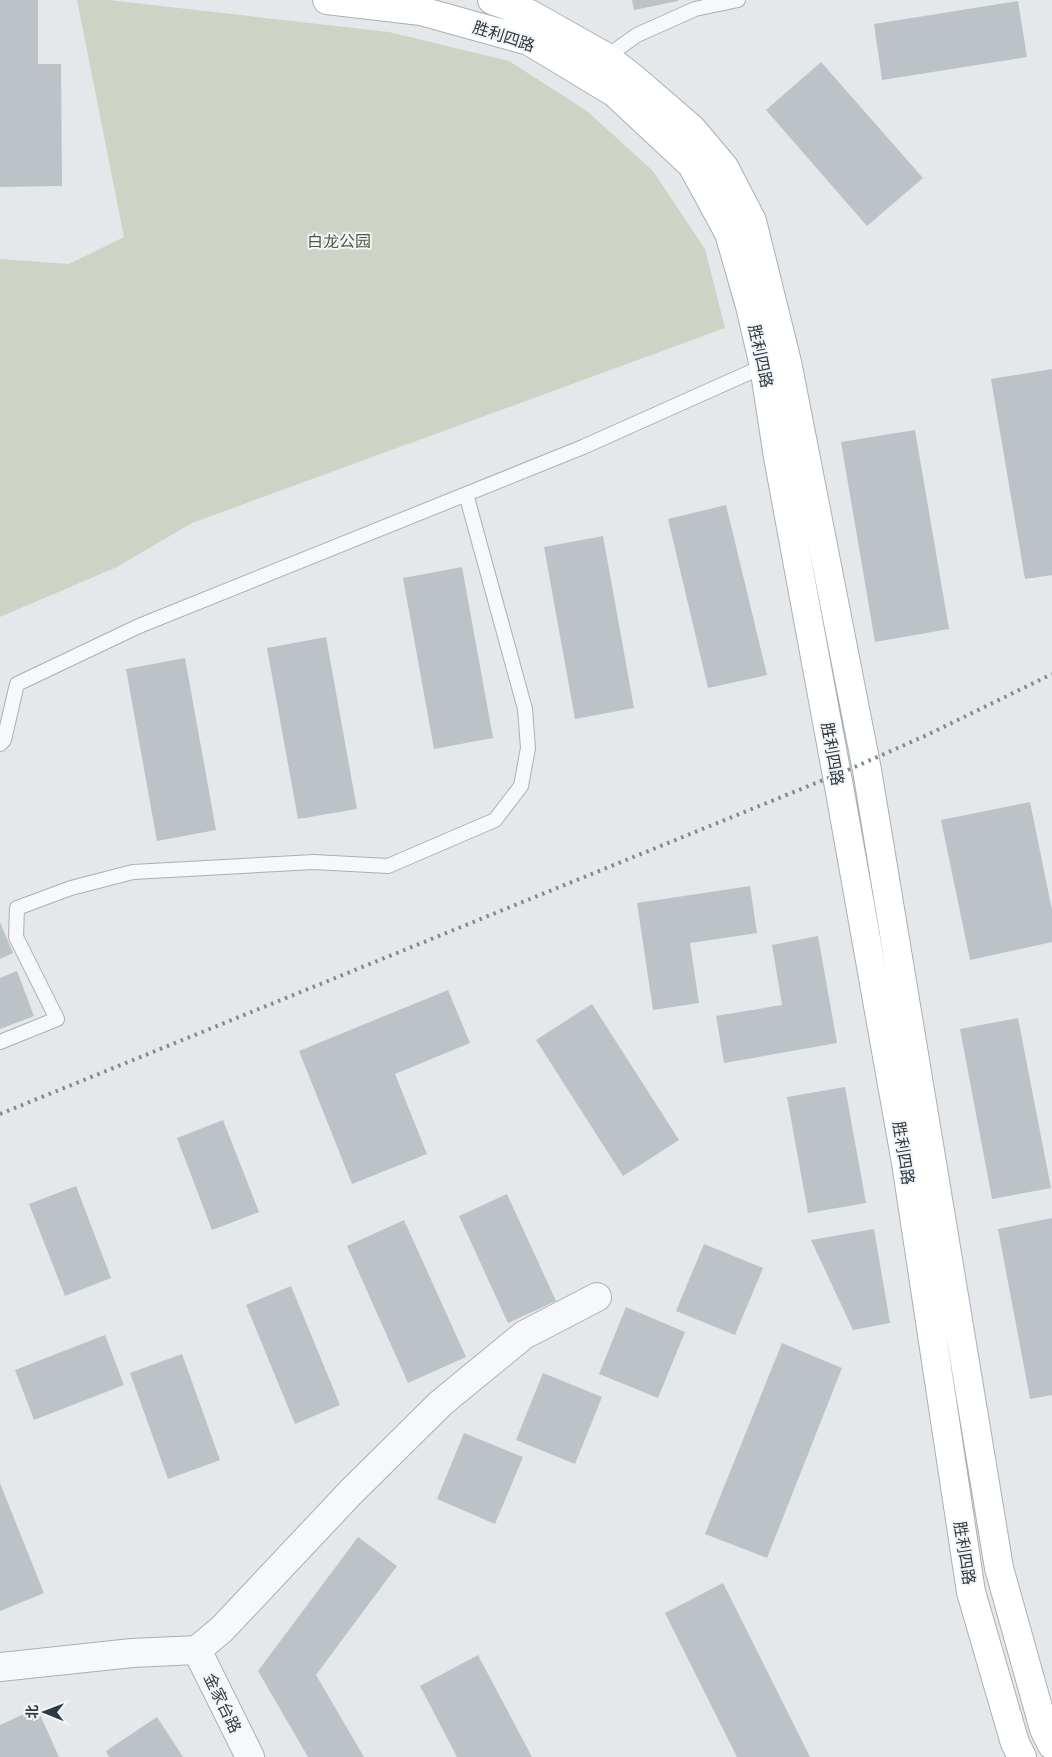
<svg xmlns="http://www.w3.org/2000/svg" width="1052" height="1757" font-family="Manrope,'Noto Sans SC',sans-serif">
	<rect width="100%" height="100%" fill="#e4e8eb"/>
	<path fill="#cdd4c6" d="M77,0h31l281,32 120,29 78,50 66,60 52,78 20,79 -533,195 -75,44 -117,50v-358l69,5 55,-27z"/>
	<path fill="#bbc3c7" d="M0,0h38v64h23l1,122 -62,1z
		M632,0h46v1l-44,9z
		M1018,1l9,56 -145,23 -8,-56z
		M821,62l102,116 -56,48 -101,-116z
		M1052,369v206l-27,4 -34,-200z
		M915,430l34,199 -74,13 -34,-200z
		M726,505l41,170 -59,13 -40,-169z
		M603,536l31,172 -59,11 -31,-172z
		M462,567l31,171 -59,11 -31,-171z
		M326,637l31,172 -59,10 -31,-171z
		M185,658l31,172 -59,11 -31,-172z
		M1030,802l22,108v32l-82,18 -29,-140z
		M750,886l7,47 -67,10 9,60 -46,7 -16,-107z
		M0,922l13,31 -13,6z
		M818,936l19,107 -113,20 -8,-47 66,-11 -10,-60z
		M17,971l17,45 -34,13v-51z
		M448,990l22,53 -75,31 32,80 -75,30 -53,-133z
		M592,1004l87,136 -56,36 -87,-136z
		M1018,1018l33,170 -59,11 -32,-170z
		M845,1087l21,116 -58,10 -21,-116z
		M223,1120l36,92 -47,18 -35,-92z
		M76,1186l35,92 -46,18 -36,-92z
		M507,1194l49,107 -48,22 -49,-107z
		M1052,1218v177l-22,4 -32,-170z
		M404,1220l62,137 -58,26 -61,-137z
		M874,1229l16,94 -37,7 -42,-90z
		M704,1244l59,24 -28,67 -59,-24z
		M291,1286l49,119 -45,19 -49,-119z
		M626,1307l59,25 -27,66 -59,-24z
		M105,1335l19,50 -90,35 -19,-50z
		M782,1343l60,25 -75,190 -62,-24z
		M182,1354l38,106 -52,19 -38,-106z
		M543,1373l59,24 -27,67 -59,-24z
		M464,1433l59,24 -28,67 -58,-25z
		M0,1483l44,110 -44,18z
		M358,1537l39,29 -81,109 48,82h-56l-50,-86z
		M723,1583l87,174h-73l-72,-144z
		M478,1655l54,102h-75l-37,-71z
		M37,1708l22,49h-59v-32z
		M157,1717l26,40h-74l-3,-6z"/>
	<g fill="none" stroke-linecap="round" stroke-linejoin="round">
		<defs>
			<path id="service" d="M603,59l34,-24 58,-26 43,-9
				M0,744l4,-4 13,-56 122,-58 444,-179 181,-81
				M0,1042l57,-23 -41,-82 1,-29 54,-20 62,-16 181,-10 74,4 107,-46 26,-34 7,-38 -3,-39 -59,-215"/>
			<path id="minor" d="M197,1650l53,107
				M0,1667l132,-14 65,-3 25,-21 128,-136 91,-90 83,-68 73,-38"/>
			<path id="secondary" d="M327,0l94,11 108,30 86,52 77,72 37,68 21,73 14,60 14,91 62,335 66,371 65,429 44,151 7,14
				M492,0l38,14 76,43 27,21 58,50 33,39 28,54 35,141 80,408 132,798 45,161 8,16"/>
		</defs>
		<use href="#service" stroke="#a9b0b5" stroke-width="16"/>
		<use href="#minor" stroke="#a9b0b5" stroke-width="30"/>
		<use href="#secondary" stroke="#a9b0b5" stroke-width="30"/>
		<use href="#service" stroke="#f6f8f9" stroke-width="14"/>
		<use href="#minor" stroke="#f6f8f9" stroke-width="28"/>
		<use href="#secondary" stroke="#fff" stroke-width="28"/>
		<path stroke="#7e8b93" stroke-width="4" stroke-dasharray="2.5 5" stroke-linecap="butt" d="M0,1114l848,-344 79,-35 125,-61"/>
	</g>
	<g text-anchor="middle" dominant-baseline="central" stroke-width="4" stroke-linejoin="round" paint-order="stroke">
		<g font-size="16" fill="#2d3942" stroke="#f3f6f8">
			<text transform="translate(504 36) rotate(18)">胜利四路</text>
			<text transform="translate(761 356) rotate(78)">胜利四路</text>
			<text transform="translate(833 754) rotate(80)">胜利四路</text>
			<text transform="translate(904 1153) rotate(81)">胜利四路</text>
			<text transform="translate(965 1553) rotate(81)">胜利四路</text>
			<text transform="translate(223 1703) rotate(64)">金家台路</text>
		</g>
		<g font-size="16" fill="#4a5c3b" stroke="#f3f6f8">
			<text x="339" y="241">白龙公园</text>
		</g>
	</g>
	<g transform="translate(45 1712) rotate(271)" stroke="#f3f6f8" stroke-width="4" paint-order="stroke">
	<path d="M0-4L9 19L0 12L-9 19Z" fill="#2d3942"/>
	<text y="-8" font-size="14" font-weight="bold" text-anchor="middle" fill="#2d3942">北</text>
	</g>
</svg>
